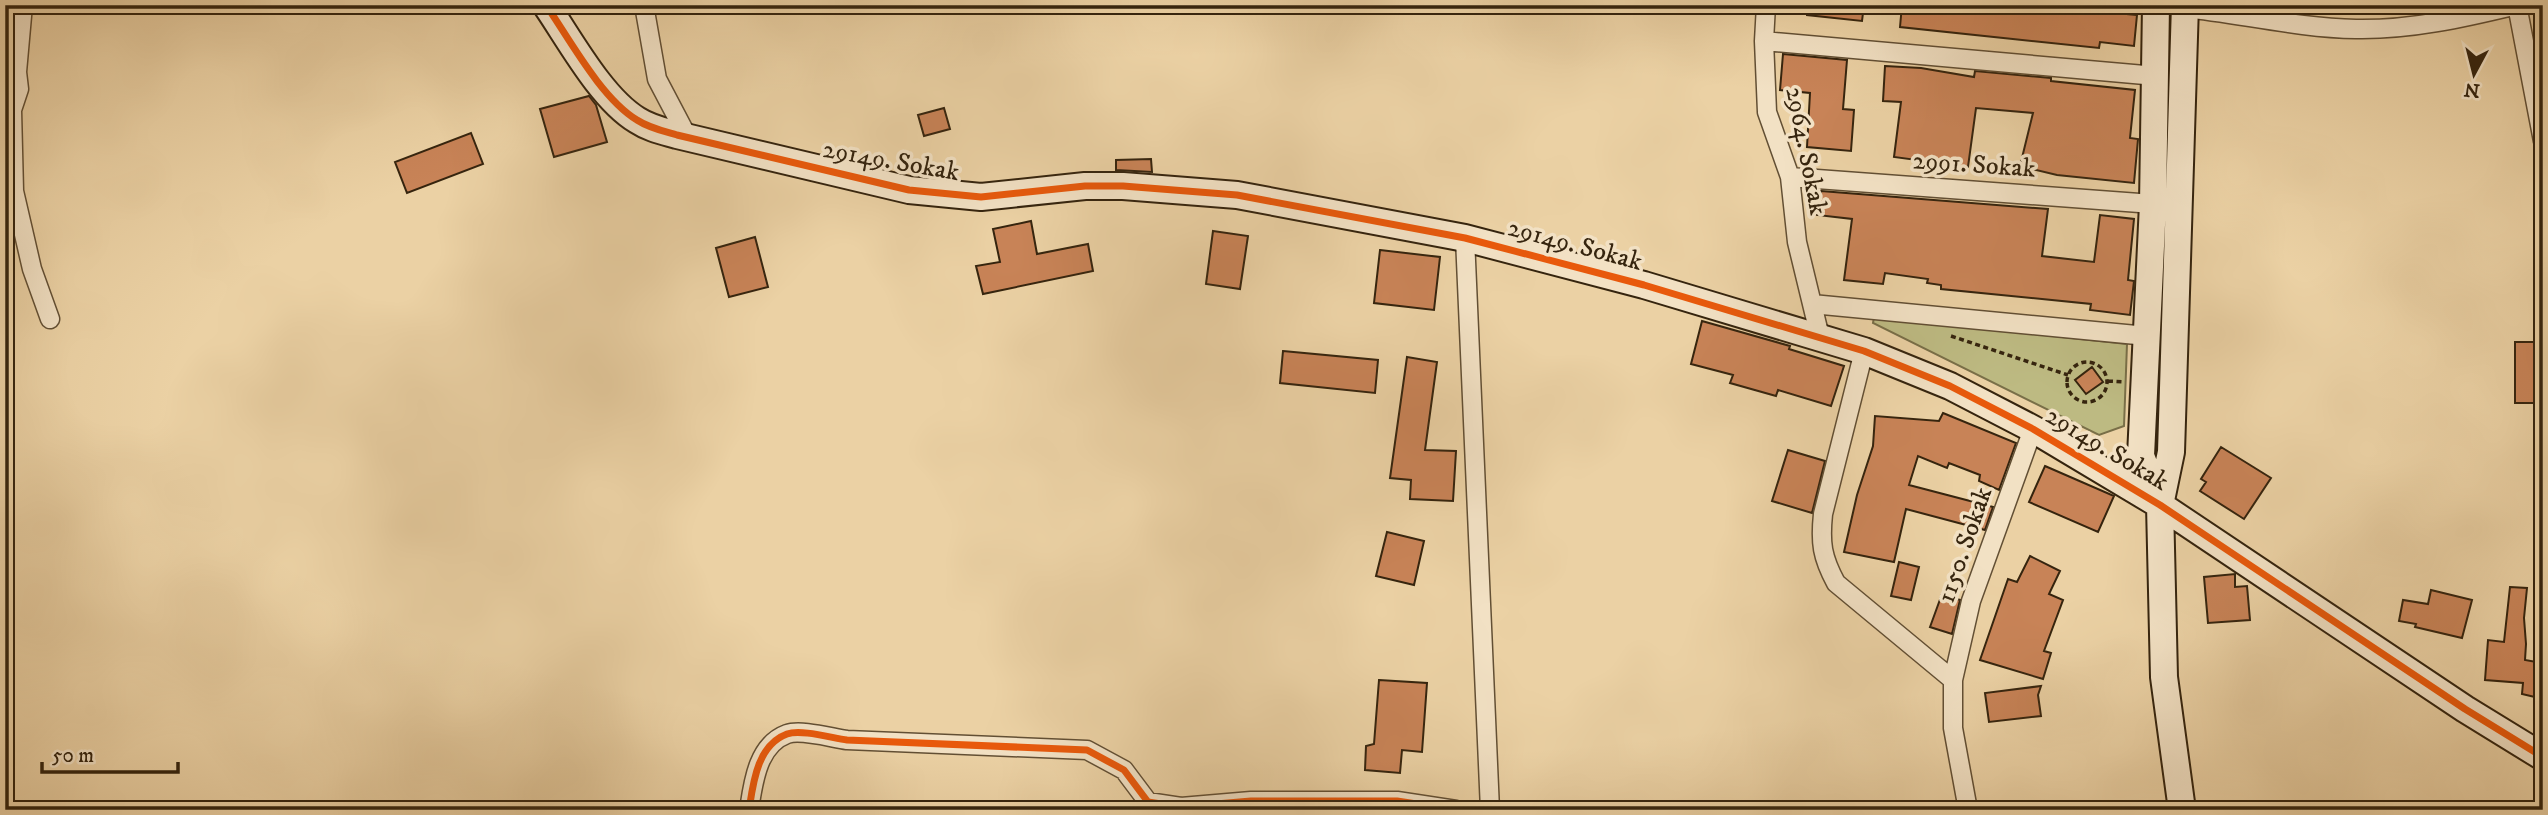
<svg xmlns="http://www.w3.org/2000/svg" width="2548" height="815" font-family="'IM FELL DW Pica',serif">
	<rect width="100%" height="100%" fill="#ebd1a4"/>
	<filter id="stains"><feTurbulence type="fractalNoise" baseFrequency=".00286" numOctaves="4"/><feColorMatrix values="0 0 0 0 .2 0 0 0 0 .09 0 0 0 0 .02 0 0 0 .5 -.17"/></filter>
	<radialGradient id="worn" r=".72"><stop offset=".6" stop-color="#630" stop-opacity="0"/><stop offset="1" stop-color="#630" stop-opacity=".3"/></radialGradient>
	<path fill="#bdba82" stroke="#796f48" stroke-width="2" d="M1874,317l253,27 -3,82 -25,9 -226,-112z"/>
	<path fill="#c88357" stroke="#35240e" stroke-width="2" d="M1807,5h57l-2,16 -55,-6z
		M1902,5h127l108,10 -3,31 -34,-4 -1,6 -199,-21z
		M1783,54l64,6 -4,49 11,1 -3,41 -44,-4 3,-54 -30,-3z
		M1885,66l36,2 53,9 1,-6 76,7v3l84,9 -5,48 8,1 -4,44 -77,-8 -37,-9 13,-53 -57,-5 -8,59 -74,-10 7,-55 -18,-1z
		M589,96l7,9 11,37 -53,15 -14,-48z
		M944,108l6,21 -26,7 -6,-21z
		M471,133l12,31 -76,29 -12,-31z
		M1151,159l1,13 -36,-2v-10z
		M1821,191l227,18 -6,47 52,6 6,-47 34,4 -6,61 6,1 -4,34 -40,-5 1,-6 -150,-15v-4l-14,-2 1,-4 -43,-6 -2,11 -39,-4 8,-61 -35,-4z
		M1031,221l6,33 51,-10 5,27 -110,23 -7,-28 24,-4 -7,-33z
		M1213,231l35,5 -8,53 -34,-5z
		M755,237l13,50 -39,10 -13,-49z
		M1380,250l60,7 -6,53 -60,-7z
		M1702,321l88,25 -1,3 55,17 -13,40 -53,-16 -2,6 -46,-13 3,-8 -42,-11z
		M2515,342h28v61h-28z
		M1283,351l95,9 -3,33 -95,-10z
		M1407,357l30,5 -12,88 31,1 -3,50 -43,-2 1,-19 -21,-2z
		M2092,367l11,15 -17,12 -11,-14z
		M1943,413l73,30 -17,47 -20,-9 1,-6 -31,-12 -2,5 -29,-12 -9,29 84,22 -8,23 -79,-21 -12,53 -50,-10 13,-57 16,-49 2,-30 64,5z
		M2221,447l50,31 -27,41 -44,-28 6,-9 -5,-3z
		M1788,450l37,11 -13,52 -40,-12z
		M2045,466l69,30 -16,36 -69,-30z
		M1387,532l37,9 -10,44 -38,-9z
		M2030,556l30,15 -11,23 14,6 -19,51 7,2 -8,26 -63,-19 28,-81 9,3z
		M1899,562l20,5 -8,33 -20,-4z
		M2235,574v13l12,-1 3,34 -42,3 -4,-46z
		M2510,587l17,1 -3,30 2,26 -1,16 17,3 -3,35 -17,-4 1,-11 -38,-3 3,-40 16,2z
		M2431,590l41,10 -10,38 -47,-11 1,-3 -17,-3 4,-21 25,4z
		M1942,594l18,6 -8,34 -22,-7z
		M1379,680l48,3 -5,69 -20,-2 -2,23 -35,-3 1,-24 8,-2z
		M2041,686l-3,9 3,21 -52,6 -4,-29z"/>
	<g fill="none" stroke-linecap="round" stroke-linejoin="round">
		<defs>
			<path id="street" d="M23,5l-6,67 2,17 -7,21 2,81 18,78 18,50
				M644,5l13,74 31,59
				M1766,5l-2,36 3,71 23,65 7,65 23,95
				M2517,5l26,136
				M2185,8c57,6 114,20 171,21 55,1 107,-11 161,-24
				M1764,41l392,35
				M1790,177l363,27
				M1465,238l25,572
				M1812,304l335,32
				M1864,351l-41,163c-3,29 -1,43 13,69l117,97v48l15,82
				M1953,680l18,-79 62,-172
				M749,810c4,-26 8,-65 38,-76 14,-5 45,4 60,6l240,10 37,20 24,32 33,5 70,-6h146l59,9"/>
			<path id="secondary" d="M546,5c24,35 55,93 91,115 12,8 26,11 40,15l232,55 72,7 104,-11h38l114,9 228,43 179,47 220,66 86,35 83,43 127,76 305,204 78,48
				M2156,5l-3,199 -12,252 19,49
				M2182,810l-18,-133 -4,-172 11,-53 14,-447"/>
		</defs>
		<use href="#street" stroke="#624f34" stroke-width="21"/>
		<use href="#secondary" stroke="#35240e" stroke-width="30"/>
		<path stroke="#35240e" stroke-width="3.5" stroke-dasharray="5 3.5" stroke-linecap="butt" d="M1951,336l117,39
			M2067 382a20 20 0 1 1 40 0a20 20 0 1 1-40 0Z
			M2108,381l17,1"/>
		<use href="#street" stroke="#f2e1c4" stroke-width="18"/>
		<use href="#secondary" stroke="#f2e1c4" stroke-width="26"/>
		<defs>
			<path id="cycleway" d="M546,5c24,35 55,93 91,115 12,8 26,11 40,15l232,55 72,7 104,-11h38l114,9 228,43 179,47 220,66 86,35 83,43 127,76 305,204 78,48
				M749,810c4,-26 8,-65 38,-76 14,-5 45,4 60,6l240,10 37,20 24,32 33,5 70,-6h146l59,9"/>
		</defs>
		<use href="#cycleway" stroke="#f2e1c4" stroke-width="11"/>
		<use href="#cycleway" stroke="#e8590c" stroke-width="7"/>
	</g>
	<g text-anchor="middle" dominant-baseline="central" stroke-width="7" stroke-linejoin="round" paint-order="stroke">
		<g font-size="26" fill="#35240e" stroke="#f2e1c4">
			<text transform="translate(1806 151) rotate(79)">2964. Sokak</text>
			<text transform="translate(891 161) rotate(10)">29149. Sokak</text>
			<text transform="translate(1974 165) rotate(4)">2991. Sokak</text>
			<text transform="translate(1575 245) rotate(15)">29149. Sokak</text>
			<text transform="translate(2107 449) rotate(31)">29149. Sokak</text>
			<text transform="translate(1965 545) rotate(-71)">1150. Sokak</text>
		</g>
	</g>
	<rect width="2548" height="815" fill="none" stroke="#ebd1a4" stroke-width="28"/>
	<rect x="7" y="7" width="2534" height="801" fill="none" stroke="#35240e" stroke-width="3.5"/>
	<rect x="14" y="14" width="2520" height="787" fill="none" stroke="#35240e" stroke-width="2"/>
	<g transform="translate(2474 74) rotate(187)" stroke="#f2e1c4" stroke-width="5" paint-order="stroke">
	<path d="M0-5L12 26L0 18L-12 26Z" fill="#35240e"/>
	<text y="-10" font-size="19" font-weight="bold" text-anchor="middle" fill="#35240e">N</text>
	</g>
	<path d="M42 762v10h136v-10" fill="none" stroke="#35240e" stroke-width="3.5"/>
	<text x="52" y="762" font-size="21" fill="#35240e" stroke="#f2e1c4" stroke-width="5" paint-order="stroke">50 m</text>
	<rect width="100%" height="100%" filter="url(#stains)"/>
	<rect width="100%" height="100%" fill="url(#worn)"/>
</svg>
